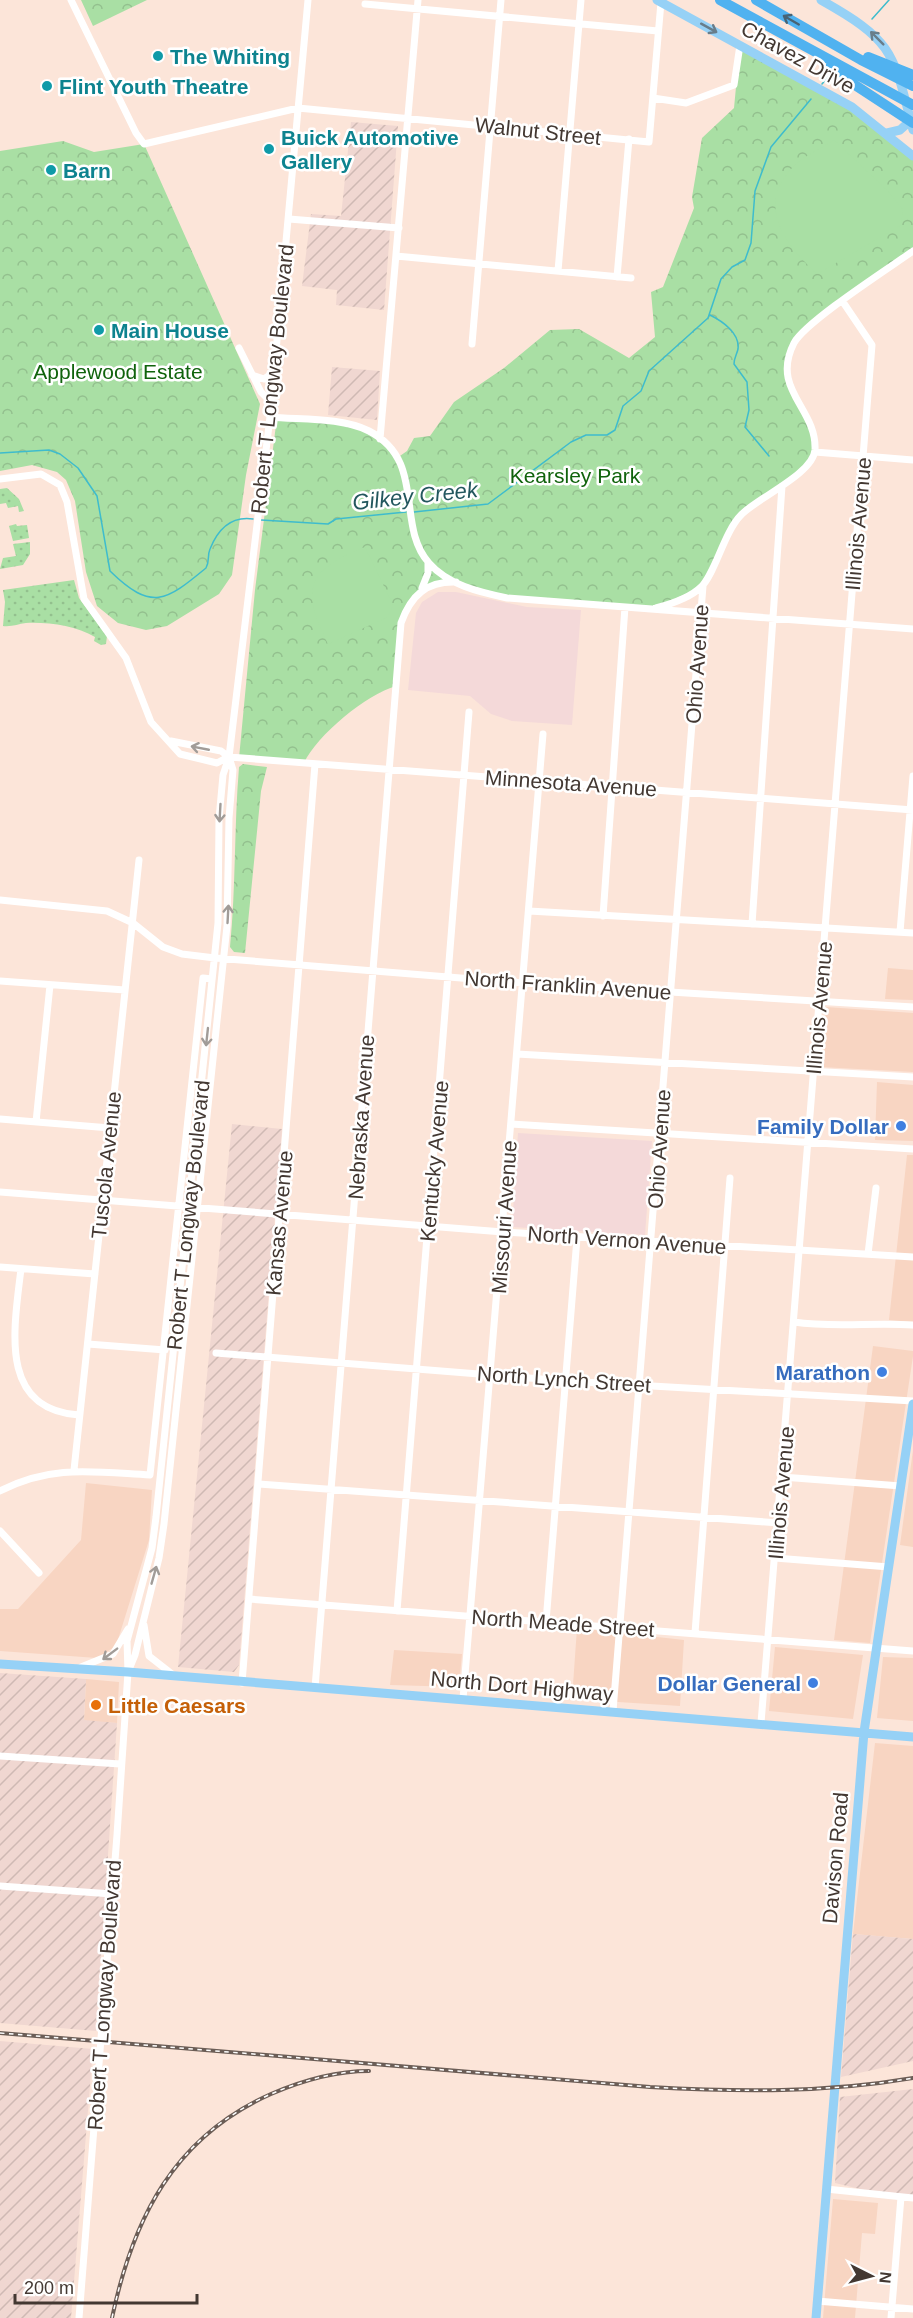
<svg xmlns="http://www.w3.org/2000/svg" width="913" height="2318" font-family="Arial,sans-serif">
	<defs>
		<pattern id="industrial-furrows" width="10" height="10" patternUnits="userSpaceOnUse" patternTransform="scale(1.5)"><rect width="10" height="10" fill="#f0d7d1"/><path d="M-1 1l2-2M0 10L10 0M9 11l2-2" fill="none" stroke="#cfb9b4"/></pattern>
		<pattern id="grass-dots" width="8" height="8" patternUnits="userSpaceOnUse" patternTransform="scale(1.5)"><rect width="8" height="8" fill="#a9dfa4"/><path d="M2 2h.1M6 6h.1" fill="none" stroke="#93c08e" stroke-width="1.8" stroke-linecap="round"/></pattern>
		<pattern id="park-crowns" width="20" height="18" patternUnits="userSpaceOnUse" patternTransform="scale(1.5)"><rect width="20" height="18" fill="#a9dfa4"/><path d="M2 6a3 3 0 1 1 6 0M12 15a3 3 0 1 1 6 0" fill="none" stroke="#93c08e"/></pattern>
	</defs>
	<rect width="100%" height="100%" fill="#fce5d9"/>
	<path fill="#f8d5c2" d="M888,968l25,2v30l-28,-1z
		M826,1007l87,6v59l-92,-5z
		M877,1082l36,3v56l-38,-1z
		M907,1155h6v167l-24,-2z
		M873,1346l40,5v5l-43,287 -36,-3z
		M913,1450v97l-13,-2z
		M86,1483l66,7 -3,50 -33,106 -19,12 -97,-7v-42h18l63,-69z
		M577,1628l107,12 -4,66 -108,-7z
		M775,1647l88,8 -10,64 -84,-8z
		M394,1650l68,4 -3,33 -69,-2z
		M883,1657l30,1v63l-36,-3z
		M86,1679l33,3 -2,41 -33,-2z
		M875,1743l38,3v193l-60,-5z
		M833,2199l45,4 -3,31 -13,-1 -7,85h-32z"/>
	<path fill="url(#industrial-furrows)" d="M351,122l47,4 -14,184 -48,-5 1,-15 -35,-4 9,-72 30,2z
		M332,367l48,4 -3,49 -49,-5z
		M232,1124l50,5 -43,536 -5,7 -56,-5z
		M0,1673l86,6 -2,41 33,3 -21,308 -96,-8z
		M853,1934l60,5v122l-72,16z
		M0,2041l93,8 -22,269h-71z
		M913,2089v106l-49,-5 -29,-7 5,-86z"/>
	<path fill="#f4d9d9" d="M438,592h18l71,15 54,3 -9,115 -60,-4 -21,-7 -21,-18 -62,-6 8,-77 6,-11z
		M518,1133l134,8 -7,94 -133,-8z"/>
	<path fill="url(#grass-dots)" d="M7,488l12,11 5,12 -5,1 -1,-6 -10,2 -2,-5 -6,1v-15z
		M16,524l1,2 10,-1 2,13 -16,3 -4,-15z
		M30,542v12l-7,11 -23,4 3,-11 13,-2 -3,-12z
		M74,580l5,18 28,38 -1,8 -5,1 -7,-4 1,-4c-19,-11 -46,-15 -69,-14 -8,1 -14,4 -23,3l2,-24 -2,-12z"/>
	<path fill="url(#park-crowns)" d="M81,0h66l-54,26z
		M740,45l112,62 61,49v95l-112,82c-6,9 -15,27 -13,40 4,29 38,57 22,89l-71,54 -36,70 -50,23 -146,-11 -51,-16 -27,3 -24,25 -9,76c-29,8 -79,49 -92,77l-65,-5 16,-168 22,-173c53,6 82,-1 120,41l10,-7 7,-13 16,-2 24,-34 50,-34 46,-38 29,-1 50,29 26,-21 -4,-45 12,-5 31,-79 -2,-11 10,-59 32,-30z
		M63,141l31,11 50,-8 116,260 -14,71 -14,100 -13,19 -52,32 -21,4 -28,-7 -21,-17 -11,-34 -11,-71 -9,-21 -9,-8 -25,-7 -32,6v-320z
		M243,764l24,3 -6,24 -16,162 -11,-1 -4,-5c6,-60 4,-120 9,-180z"/>
	<path fill="#a9dfa4" d="M834,140l54,51 15,19 -2,15 -84,49c-30,-28 -62,-67 -25,-106 11,-12 28,-19 42,-28z
		M365,547l28,58 -5,12 -60,27c-28,-55 -20,-75 37,-97z"/>
	<g fill="none" stroke-linecap="round" stroke-linejoin="round">
		<path stroke="#3ebccd" stroke-width="1.5" d="M872,19l17,-19
			M822,84l7,-8
			M710,315c12,6 30,18 28,34 -1,5 -4,9 -4,15l13,18 2,28 -4,17 24,29
			M0,453l49,-3 11,4 18,14 19,28 13,75c42,41 56,30 96,-3 4,-7 1,-12 4,-19 8,-20 22,-33 43,-30
			M414,512l74,-8 83,-62 15,-7h21l8,-5 8,-24 18,-15 8,-20 59,-53 13,-39 11,-12 13,-7 6,-17 4,-52 16,-44 40,-48
			M261,520l67,4 8,-5 70,-7"/>
		<path stroke="#fff" stroke-width="7" d="M71,0l65,133 8,11 154,-36 351,34 12,-140
			M365,4l293,27
			M653,98l33,5 48,-18 6,-40
			M289,219l110,9
			M396,256l235,22
			M558,271l23,-271
			M617,277l12,-138
			M472,344l29,-344
			M239,348l22,44 10,10
			M252,375l12,4 9,-6
			M270,417c30,3 71,0 99,14 58,30 26,94 60,132 19,22 50,29 78,35l406,31
			M380,439l38,-439
			M815,452l98,8
			M0,479l41,-5 19,11 7,17 17,97 42,59 25,64 29,32 37,9 11,-6
			M422,588l6,-15v-11
			M656,608c15,-4 34,-10 45,-21 14,-13 23,-55 40,-72 16,-17 72,-41 74,-65 2,-42 -45,-60 -21,-107 11,-21 95,-75 119,-92
			M171,741l50,10 8,6 684,53
			M0,900l107,11 26,12 30,24 19,7 33,4 308,25 390,24
			M529,911l384,22
			M603,916l22,-309
			M752,924l30,-438
			M900,932l13,-156
			M0,981l125,9
			M517,1054l396,23
			M0,1119l110,9
			M36,1122l14,-137
			M511,1124l402,25
			M0,1192l503,40 410,25
			M868,1254l8,-66
			M0,1267l95,7
			M21,1269c-8,65 -21,140 58,146
			M794,1322c40,6 79,0 119,3
			M88,1344l77,6
			M216,1353l350,28 347,20
			M74,1470l65,-610
			M782,1477l119,9
			M259,1484l520,39
			M0,1491c51,-27 95,-19 150,-16l53,-497 9,1
			M0,1531l39,42
			M775,1558l114,9
			M249,1599l664,52
			M397,1611l72,-899
			M546,1622l31,-384
			M144,1625l5,31 23,18
			M695,1633l35,-455
			M81,1667l32,-13 15,-25
			M128,1672l7,-17 24,-97 5,-34 63,-598 2,-108 4,-48 -4,-13 41,-340 38,-417
			M242,1683l73,-919
			M315,1688l86,-1065c10,-28 26,-42 55,-41
			M463,1699l80,-965
			M613,1711l90,-1125
			M761,1723l111,-1378 -29,-43
			M0,1756l120,8
			M0,1886l112,8
			M826,2189l87,9
			M817,2301l96,8
			M79,2318l38,-483 11,-163 -1,-31 25,-93 4,-31 62,-594 1,-104 4,-44 6,-18
			M891,2318l10,-121"/>
		<path stroke="#96d1f6" stroke-width="9" d="M657,0l195,107 61,49
			M821,0c73,41 72,52 92,130
			M887,133l13,-3 11,-10
			M0,1664l128,8 785,65
			M816,2318l48,-586 49,-328"/>
		<path stroke="#50b2f0" stroke-width="10" d="M720,0l193,105
			M756,0l105,60 52,26
			M868,57l45,18
			M829,68l84,55"/>
		<defs>
			<path id="rail" d="M0,2033l650,54c88,5 176,6 263,-9
				M112,2318c21,-100 62,-181 159,-224 30,-13 65,-23 98,-23"/>
		</defs>
		<use href="#rail" stroke="#6b5d56" stroke-width="4"/>
		<use href="#rail" stroke="#fff" stroke-width="1.5" stroke-dasharray="4.5" stroke-linecap="butt"/>
	</g>
	<defs><path id="oneway-shaft" d="M-6 0H5M1.5-3L5.5 0L1.5 3" fill="none" stroke-width="1.6" stroke-linecap="round" stroke-linejoin="round" transform="scale(1.5)"/></defs>
	<use stroke="#486374" href="#oneway-shaft" transform="translate(791 20) rotate(-150)"/>
	<g stroke="#687d8a">
		<use href="#oneway-shaft" transform="translate(709 28) rotate(29)"/>
		<use href="#oneway-shaft" transform="translate(877 38) rotate(-135)"/>
	</g>
	<g stroke="#a19c98">
		<use href="#oneway-shaft" transform="translate(200 748) rotate(-169)"/>
		<use href="#oneway-shaft" transform="translate(220 813) rotate(93)"/>
		<use href="#oneway-shaft" transform="translate(228 914) rotate(-87)"/>
		<use href="#oneway-shaft" transform="translate(207 1037) rotate(96)"/>
		<use href="#oneway-shaft" transform="translate(154 1575) rotate(-74)"/>
		<use href="#oneway-shaft" transform="translate(110 1654) rotate(143)"/>
	</g>
	<g fill="#0f9aa8" stroke="#fff" stroke-width="2">
		<circle cx="158" cy="56" r="6"/>
		<circle cx="47" cy="86" r="6"/>
		<circle cx="269" cy="149" r="6"/>
		<circle cx="51" cy="170" r="6"/>
		<circle cx="99" cy="330" r="6"/>
	</g>
	<g fill="#3f7fe0" stroke="#fff" stroke-width="2">
		<circle cx="901" cy="1126" r="6"/>
		<circle cx="882" cy="1372" r="6"/>
		<circle cx="813" cy="1683" r="6"/>
	</g>
	<circle fill="#e8710a" stroke="#fff" stroke-width="2" cx="96" cy="1705" r="6"/>
	<g text-anchor="middle" dominant-baseline="central" stroke-width="5" stroke-linejoin="round" paint-order="stroke">
		<g font-size="21" font-weight="bold" fill="#0d838f" stroke="#fff" text-anchor="start">
			<text x="170" y="56">The Whiting</text>
			<text x="59" y="86">Flint Youth Theatre</text>
			<text x="281" y="137">Buick Automotive<tspan x="281" dy="24">Gallery</tspan></text>
			<text x="63" y="170">Barn</text>
			<text x="111" y="330">Main House</text>
		</g>
		<g font-size="21" fill="#433832" stroke="#fff">
			<text transform="translate(798 57) rotate(29)">Chavez Drive</text>
			<text transform="translate(538 131) rotate(6)">Walnut Street</text>
			<text transform="translate(272 379) rotate(-84)">Robert T Longway Boulevard</text>
			<text transform="translate(858 524) rotate(-85)">Illinois Avenue</text>
			<text transform="translate(697 664) rotate(-86)">Ohio Avenue</text>
			<text transform="translate(571 783) rotate(4)">Minnesota Avenue</text>
			<text transform="translate(568 985) rotate(4)">North Franklin Avenue</text>
			<text transform="translate(819 1008) rotate(-85)">Illinois Avenue</text>
			<text transform="translate(361 1117) rotate(-86)">Nebraska Avenue</text>
			<text transform="translate(659 1149) rotate(-86)">Ohio Avenue</text>
			<text transform="translate(434 1161) rotate(-85)">Kentucky Avenue</text>
			<text transform="translate(106 1165) rotate(-84)">Tuscola Avenue</text>
			<text transform="translate(188 1215) rotate(-84)">Robert T Longway Boulevard</text>
			<text transform="translate(504 1217) rotate(-86)">Missouri Avenue</text>
			<text transform="translate(279 1223) rotate(-85)">Kansas Avenue</text>
			<text transform="translate(627 1240) rotate(4)">North Vernon Avenue</text>
			<text transform="translate(564 1379) rotate(4)">North Lynch Street</text>
			<text transform="translate(781 1493) rotate(-85)">Illinois Avenue</text>
			<text transform="translate(563 1623) rotate(4)">North Meade Street</text>
			<text transform="translate(522 1686) rotate(5)">North Dort Highway</text>
			<text transform="translate(835 1858) rotate(-85)">Davison Road</text>
			<text transform="translate(104 1995) rotate(-86)">Robert T Longway Boulevard</text>
		</g>
		<g font-size="21" fill="#10630c" stroke="#fff">
			<text x="118" y="371">Applewood Estate</text>
			<text x="575" y="475">Kearsley Park</text>
		</g>
		<g font-size="21" font-weight="bold" fill="#366cbe" stroke="#fff" text-anchor="end">
			<text x="889" y="1126">Family Dollar</text>
			<text x="870" y="1372">Marathon</text>
			<text x="801" y="1683">Dollar General</text>
		</g>
		<g font-size="21" font-weight="bold" fill="#c56008" stroke="#fff" text-anchor="start">
			<text x="108" y="1705">Little Caesars</text>
		</g>
		<g font-size="22" font-style="italic" fill="#23575e" stroke="#fff">
			<text transform="translate(415 496) rotate(-6)">Gilkey Creek</text>
		</g>
	</g>
	<g transform="translate(871 2276) rotate(96)" stroke="#ffffff" stroke-width="4.5" paint-order="stroke">
	<path d="M0-4.5L10 22L0 15L-10 22Z" fill="#433832"/>
	<text y="-9" font-size="16" font-weight="bold" text-anchor="middle" fill="#433832">N</text>
	</g>
	<path d="M15 2294v9h182v-9" fill="none" stroke="#433832" stroke-width="3"/>
	<text x="24" y="2294" font-size="18" fill="#433832" stroke="#ffffff" stroke-width="4.5" paint-order="stroke">200 m</text>
</svg>
